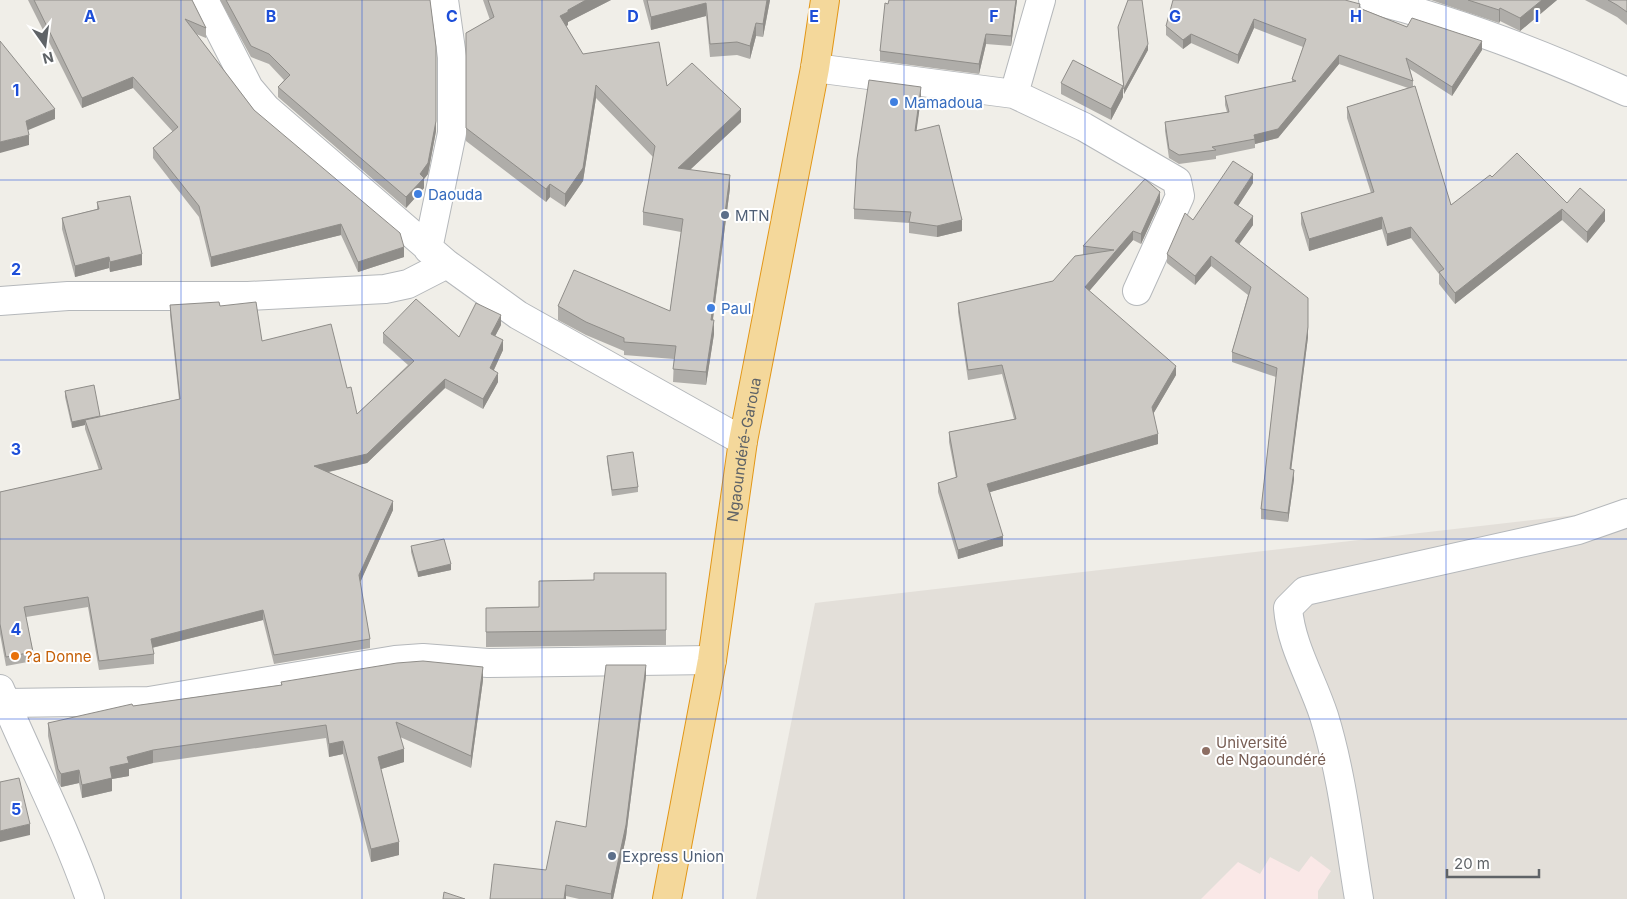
<svg xmlns="http://www.w3.org/2000/svg" width="1627" height="899" font-family="Inter,sans-serif">
	<rect width="100%" height="100%" fill="#f0eee8"/>
	<path fill="#e3dfd9" d="M1627,509v390h-871l59,-296z"/>
	<path fill="#fae8e7" d="M1311,856l20,15 -13,20v8h-117l37,-37 22,12 10,-17 29,15z"/>
	<g fill="none" stroke-linecap="round" stroke-linejoin="round">
		<defs>
			<path id="minor" d="M204,0l45,88 17,20 181,156 71,51 225,126
				M1373,0c88,22 171,55 254,92
				M815,68l199,26 70,33 93,54 3,15 -43,95
				M1014,94l27,-94
				M428,249l24,-116v-76l-8,-57
				M0,301l68,-5h180l137,-7 23,-5 39,-20
				M0,689c29,70 65,138 90,210
				M6,703l143,-2 246,-41 28,-2 65,5 224,-3
				M1359,899c-10,-60 -17,-125 -35,-183 -12,-37 -33,-70 -36,-108l17,-17 273,-61 49,-17"/>
			<g id="highway">
				<path id="s1" d="M667,899l45,-239 31,-219 72,-373 10,-68"/>
			</g>
		</defs>
		<use href="#minor" stroke="#b5b8bb" stroke-width="30"/>
		<use href="#highway" stroke="#e29616" stroke-width="30"/>
		<use href="#minor" stroke="#fff" stroke-width="28"/>
		<use href="#highway" stroke="#f4d89b" stroke-width="28"/>
	</g>
	<path fill="#afada9" d="M28,0h164l14,28v10l-10,-4 58,76 150,147 -46,15 -17,-37 -130,32 -12,-50 -46,-59v-10l20,-16 -40,-44 -51,20z
		M220,0h210l6,131 -8,43 -4,5v9l-18,20 -128,-111v-10l6,-7 -15,-16 -18,-7z
		M483,0h128l-43,22v3l-2,1 17,28 84,32 74,36 -51,48 40,18 -17,132 1,14 -8,51 -33,-3 1,-23 -50,-4v-4l-38,-16 -28,-15v-14l112,5 11,-79 -38,-7v-13l10,-55 -57,-59 -13,83 -18,26 -15,-10 -4,5 -80,-61v-108l24,-13z
		M643,0h127l-7,37 -7,-1 -6,23 -13,-4 -27,2 -4,-41 -55,14z
		M1017,0l-6,46 -25,-2 -7,30 -99,-13v-10l8,-47z
		M1431,0h126l-37,31 -20,-10 -1,2z
		M1585,0h42v25l-10,-8z
		M1360,8l47,19 75,23 -30,46 -42,-27 3,12v6l38,118 41,-28 75,26 38,18 -18,22 -25,-23 -107,84 -16,-20v-10l-28,-36 -24,8 -5,-17 -73,22 -8,-27v-11l70,-20 -24,-75v-11l61,-19 -69,-24 -61,74 -23,6v4l-39,8v3l-37,5 -10,-6 -4,-27v-9l62,-10 -2,-7v-9l67,-14v-3l11,-32 -49,-19 -16,36 -47,-21 -8,6 -17,-14v-9z
		M1118,27l30,23 -24,44 -6,-62z
		M1061,83l62,14 -12,23 -50,-26z
		M921,98l-5,33 46,100 -25,6 -28,-4v-10l-55,-4v-10z
		M1253,183l-15,23 15,19 -14,19 69,93 -17,132 3,10 -6,43 -27,-3v-10l15,-132 -44,-15v-10l16,-57 -37,-29 -16,19 -28,-22v-9l26,-34z
		M97,202l45,63 -32,7 -1,-4 -34,9 -13,-48v-11l35,-9z
		M1160,202l-19,42 -8,-4 -44,51 87,84 -23,39 5,30 -168,48 13,54 -45,13 -20,-67v-9l18,-5 -7,-36v-10l65,-13 -12,-45 -34,6 -10,-68v-9l95,-22 30,-26v-9z
		M170,305l50,1 42,35 85,47 10,26 51,-49 -25,-22v-10l76,4 42,-12 -6,11 8,14 -9,20 4,12 -15,27 -38,-21 -78,75 -38,9 64,38 -33,72 10,57v9l-96,16 -11,-44 -111,28 2,6v10l-55,6 -11,-63 -62,10 7,35v9l-27,5 -6,-32v-142l99,-22 -14,-41v-4l-13,3 -7,-31v-6l35,25 79,-17 -9,-84z
		M607,456l31,31v5l-26,4 -5,-35z
		M411,546l40,24 -33,7 -7,-25z
		M666,573v72l-180,2v-39l53,-1v-26l55,-1z
		M646,676l-20,161 -13,62h-34l-13,-3v3h-76l56,-29 40,-43z
		M483,680l-12,88 -71,-31 4,25 -23,7 18,86 -28,7 -28,-108 -14,3 -3,-19 -173,25 -24,6v7l-17,3v12l-30,7 -3,-15 -18,4 -3,-5 -10,-46v-13l85,-17 148,-21v-3z"/>
	<path fill="#8f8d89" d="M586,0h25l-43,22v3l-8,5v-14l8,-6z
		M767,0h3l-7,37v-13z
		M1016,0h1l-6,46v-10z
		M1542,0h15l-37,31v-13z
		M706,3v13l-55,14v-13z
		M1500,8v13l-1,2v-13z
		M1254,19v9l-16,36v-9z
		M756,23v13l-6,23v-13z
		M986,34v10l-7,30v-10z
		M1191,34v9l-8,6v-9z
		M1482,41v9l-30,46v-9z
		M1148,44v6l-24,44v-5z
		M1339,55v9l-61,74 -23,6 -1,-9z
		M133,77v11l-51,20v-10z
		M596,85v13l-13,83 -18,26v-13z
		M1123,86v11l-12,23v-11z
		M921,87v11l-6,44v-11z
		M55,109v10l-29,12v-10z
		M741,109v13l-63,59v-13z
		M436,121v10l-8,43 -4,5v9l-18,20v-11l14,-23z
		M29,135v10l-29,8v-11z
		M1253,174v9l-19,29v-9z
		M730,175v13l-19,145v-13z
		M550,184v13l-4,5v-13z
		M1160,192v10l-19,42v-10z
		M1562,209v11l-107,84v-11z
		M1605,210v11l-18,22v-11z
		M1253,216v9l-18,25v-9z
		M1382,217v12l-73,22v-12z
		M962,220v11l-25,6v-11z
		M341,224v11l-130,32v-10z
		M1411,227v11l-24,8v-12z
		M1133,231v9l-48,56v-9z
		M404,247v10l-46,15v-10z
		M142,254v11l-32,7v-10z
		M1211,256v10l-16,19v-9z
		M109,257v11l-34,9v-11z
		M1308,298v39l-18,142v-10z
		M501,315v10l-10,19v-10z
		M714,320v14l-8,51v-13z
		M503,340v10l-13,28v-10z
		M1176,366v9l-24,41v-9z
		M498,373v9l-15,27v-10z
		M445,379v9l-78,75 -53,12v-9z
		M100,416l-15,4v5l-13,3v-6z
		M1158,434v10l-171,49v-9z
		M1294,470v9l-6,43v-9z
		M393,501v9l-34,75v-10z
		M1003,536v10l-45,13v-9z
		M451,564v6l-33,7v-5z
		M263,610v10l-112,28v-9z
		M646,665v11l-20,161 -13,62h-2v-5z
		M483,667v13l-12,88v-12z
		M343,741v13l-14,3v-13z
		M404,749v13l-26,8v-13z
		M153,750v13l-24,6v7l-17,3v12l-30,7v-13l45,-28z
		M79,770v13l-18,4v-13z
		M30,824v11l-30,7v-11z
		M399,842v13l-28,7v-13z
		M566,885v14h-2z"/>
	<path fill="#ccc9c4" stroke="#8f8d89" d="M34,0h158l14,28 -21,-9 69,91 146,123 4,14 -46,15 -17,-38 -130,33 -12,-51 -46,-58 25,-21 -45,-50 -51,21z
		M226,0h204l6,47v74l-8,42 -8,11 4,4 -18,19 -128,-110 12,-12 -21,-21 -18,-8z
		M488,0h98l-18,10v2l-8,4 23,38 76,-12 8,44 25,-23 49,46 -63,59 52,7 -19,145h3l-8,52 -33,-3 3,-23 -52,-4v-4l-38,-16 -28,-16 16,-36 96,41 13,-92 -40,-7 12,-66 -59,-61 -13,83 -18,26 -15,-10 -4,5 -80,-61v-95l28,-16z
		M647,0h120l-4,24 -7,-1 -6,23 -13,-4 -27,2 -4,-41 -55,14z
		M889,0h127l-5,36 -25,-2 -7,30 -99,-13 5,-48 3,1z
		M1128,0h14l6,44 -24,45 -6,-62z
		M1173,0h172l15,4 -1,4 48,19 5,-9 70,23 -30,46 -46,-29 7,23 -74,-26 -61,74 -24,6 1,4 -43,8 4,3 -37,5 -10,-6 -4,-27 64,-10 -4,-16 71,-15 -4,-2 14,-40 -52,-20 -16,36 -47,-21 -8,6 -17,-14z
		M1468,0h74l-22,18 -20,-10 -1,2z
		M1608,0h19v12l-10,-7z
		M0,41l55,68 -29,12 3,14 -29,7z
		M1073,60l50,26 -12,23 -50,-26z
		M869,80l52,7 -6,44 24,-6 23,95 -25,6 -28,-4 2,-10 -57,-3 3,-50z
		M1415,86l36,119 39,-30 2,2 25,-24 50,50 13,-15 25,22 -18,22 -25,-23 -107,84 -16,-21 5,-3 -33,-42 -24,7 -5,-17 -73,22 -8,-26 73,-21 -27,-85z
		M1233,161l20,13 -19,29 19,13 -18,25 73,57v29l-18,142 4,1 -6,43 -27,-4 16,-141 -45,-16 19,-65 -40,-31 -16,20 -28,-22 18,-41 8,7z
		M1145,179l15,13 -19,42 -8,-3 -48,56 91,79 -24,41 6,27 -171,50 16,52 -45,14 -20,-67 19,-6 -8,-45 67,-13 -14,-54 -34,5 -10,-67 95,-22 22,-25 39,-6 -31,-4z
		M130,196l12,58 -32,8 -1,-5 -34,9 -13,-48 37,-9 -2,-7z
		M416,299l43,38 17,-34 25,12 -10,19 12,6 -13,28 8,5 -15,26 -38,-20 -78,75 -53,12 79,35 -34,74 11,64 -96,16 -11,-45 -112,29 3,15 -55,7 -11,-64 -64,10 9,45 -27,5 -6,-33v-132l102,-23 -17,-49 95,-21 -10,-94 49,-3 1,4 36,-4 6,39 69,-17 16,64 4,-1 6,27 57,-53 -31,-28z
		M94,385l6,31 -28,6 -7,-31z
		M633,452l5,35 -26,3 -5,-34z
		M444,539l7,25 -33,8 -7,-26z
		M594,573h72v57l-180,2v-24l53,-1v-26l55,-1z
		M423,661l60,6 -12,89 -75,-34 8,27 -26,8 21,85 -28,7 -28,-108 -14,3 -3,-19 -173,25 -26,7 2,6 -19,4 2,11 -30,7 -3,-15 -18,4 -3,-5 -10,-46 84,-19 1,2 149,-21 -1,-3 116,-19z
		M606,665h40l-20,160 -15,69 -45,-9 -2,14h-74l4,-35 52,6 10,-49 30,6z
		M19,778l11,46 -30,7v-49z
		M444,892l21,7h-22z"/>
	<path fill="none" stroke="#1d4ed8" stroke-width="1" stroke-opacity="0.55" d="M181,0v899M362,0v899M542,0v899M723,0v899M904,0v899M1085,0v899M1265,0v899M1446,0v899M0,180h1627M0,360h1627M0,539h1627M0,719h1627"/>
	<g fill="#3f7fe0" stroke="#fff" stroke-width="2">
		<circle cx="894" cy="102" r="5"/>
		<circle cx="418" cy="194" r="5"/>
		<circle cx="711" cy="308" r="5"/>
	</g>
	<g fill="#5c6f8a" stroke="#fff" stroke-width="2">
		<circle cx="725" cy="215" r="5"/>
		<circle cx="612" cy="856" r="5"/>
	</g>
	<circle fill="#e8710a" stroke="#fff" stroke-width="2" cx="15" cy="656" r="5"/>
	<circle fill="#8d6e63" stroke="#fff" stroke-width="2" cx="1206" cy="751" r="5"/>
	<g text-anchor="middle" dominant-baseline="central" stroke-width="4" stroke-linejoin="round" paint-order="stroke">
		<g font-size="15" fill="#366cbe" stroke="#fff" text-anchor="start">
			<text x="904" y="102">Mamadoua</text>
			<text x="428" y="194">Daouda</text>
			<text x="721" y="308">Paul</text>
		</g>
		<g font-size="15" fill="#4e5e75" stroke="#fff" text-anchor="start">
			<text x="735" y="215">MTN</text>
			<text x="622" y="856">Express Union</text>
		</g>
		<g font-size="15" fill="#5f6367" stroke="#fff">
			<text stroke="none"><textPath href="#s1" startOffset="456">Ngaoundéré-Garoua</textPath></text>
		</g>
		<g font-size="15" fill="#c56008" stroke="#fff" text-anchor="start">
			<text x="25" y="656">?a Donne</text>
		</g>
		<g font-size="15" fill="#785e54" stroke="#fff" text-anchor="start">
			<text x="1216" y="742">Université<tspan x="1216" dy="17">de Ngaoundéré</tspan></text>
		</g>
	</g>
	<g font-size="16" text-anchor="middle" font-weight="bold" fill="#1d4ed8" stroke="#fff" stroke-width="4" stroke-linejoin="round" paint-order="stroke">
		<text x="90" y="22">A</text>
		<text x="271" y="22">B</text>
		<text x="452" y="22">C</text>
		<text x="633" y="22">D</text>
		<text x="814" y="22">E</text>
		<text x="994" y="22">F</text>
		<text x="1175" y="22">G</text>
		<text x="1356" y="22">H</text>
		<text x="1537" y="22">I</text>
		<text x="16" y="96">1</text>
		<text x="16" y="275">2</text>
		<text x="16" y="455">3</text>
		<text x="16" y="635">4</text>
		<text x="16" y="815">5</text>
	</g>
	<g transform="translate(45 45) rotate(166)" stroke="#ffffff" stroke-width="4" paint-order="stroke">
	<path d="M0-4L9 19L0 12L-9 19Z" fill="#5f6367"/>
	<text y="-8" font-size="14" font-weight="bold" text-anchor="middle" fill="#5f6367">N</text>
	</g>
	<path d="M1447 869v8h92v-8" fill="none" stroke="#5f6367" stroke-width="2.5"/>
	<text x="1454" y="869" font-size="15" fill="#5f6367" stroke="#ffffff" stroke-width="4" paint-order="stroke">20 m</text>
</svg>
